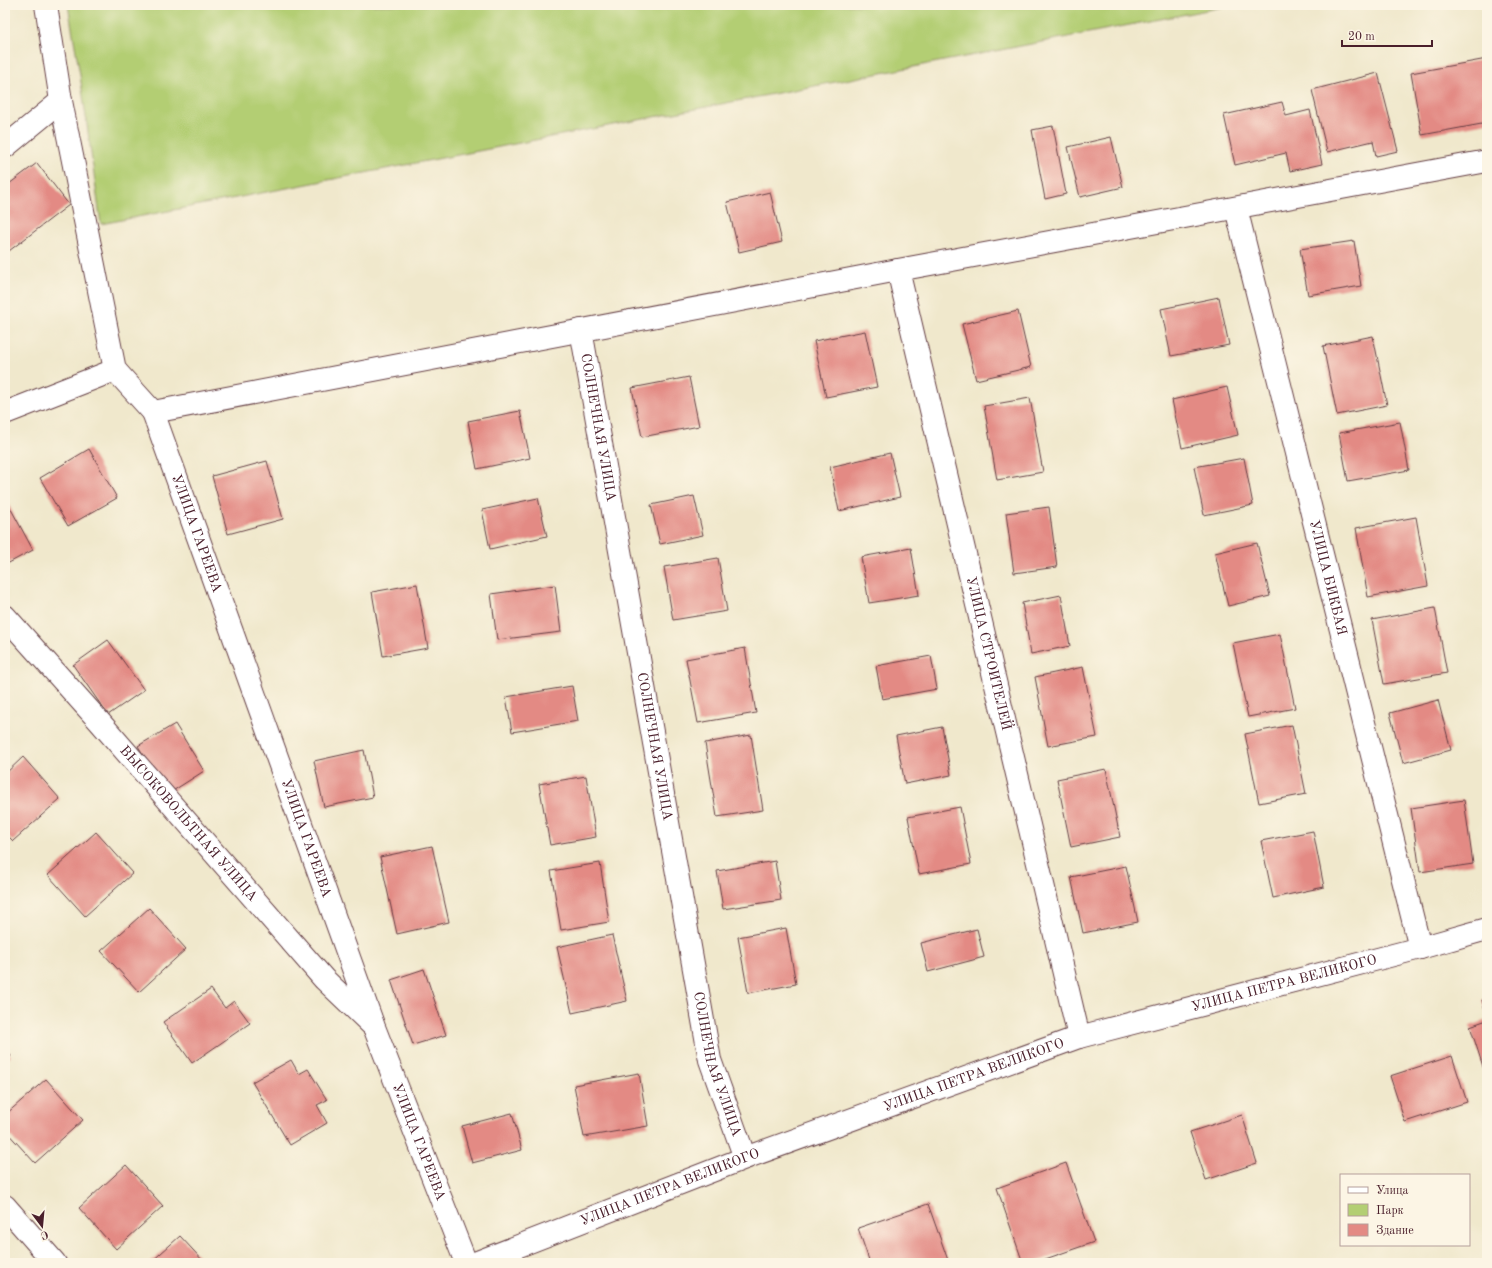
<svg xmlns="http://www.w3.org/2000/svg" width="1492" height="1268" font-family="'Old Standard TT',serif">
	<rect width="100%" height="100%" fill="#fcf5e5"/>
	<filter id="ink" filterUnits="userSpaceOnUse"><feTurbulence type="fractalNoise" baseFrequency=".025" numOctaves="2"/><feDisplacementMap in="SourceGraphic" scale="8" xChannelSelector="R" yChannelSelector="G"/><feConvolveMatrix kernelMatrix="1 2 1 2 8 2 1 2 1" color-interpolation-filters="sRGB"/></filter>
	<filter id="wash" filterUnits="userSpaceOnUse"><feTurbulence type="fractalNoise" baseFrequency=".012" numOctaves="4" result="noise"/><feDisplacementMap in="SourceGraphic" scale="16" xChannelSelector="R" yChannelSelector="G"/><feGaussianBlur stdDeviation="0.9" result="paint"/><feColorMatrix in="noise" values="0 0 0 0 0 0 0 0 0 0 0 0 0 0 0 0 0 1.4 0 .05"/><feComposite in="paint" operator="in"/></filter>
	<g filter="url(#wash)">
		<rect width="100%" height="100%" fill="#f0e8cc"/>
		<path fill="#b3ce73" stroke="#7e764f" d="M68,5h1165l-1132,219 -21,-149z"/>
		<g id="blocks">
			<path fill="#e38a84" d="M1487,59v64l-65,12 -11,-62z
				M1378,73l20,78 -22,5 -3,-15 -46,11 -15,-62z
				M1282,102l4,14 24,-6 12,54 -32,7 -4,-18 -51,12 -11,-50z
				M1053,126l13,68 -21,5 -13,-69z
				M1111,137l12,50 -43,10 -12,-50z
				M37,163l32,42 -64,49v-67z
				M770,192l12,50 -43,10 -12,-50z
				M1354,241l7,45 -53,9 -8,-46z
				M1219,297l10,48 -58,11 -10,-47z
				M1018,311l13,56 -55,13 -14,-56z
				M865,331l12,56 -51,10 -12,-56z
				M1373,336l14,69 -50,10 -14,-69z
				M689,377l10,49 -57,11 -10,-49z
				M1227,387l11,48 -56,13 -10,-48z
				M1030,398l13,74 -46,8 -13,-74z
				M520,411l10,47 -53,11 -9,-48z
				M1400,422l9,48 -61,11 -9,-48z
				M89,449l28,49 -49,28 -28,-48z
				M890,453l10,44 -61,14 -9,-44z
				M1244,458l9,47 -49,10 -10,-48z
				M267,461l16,58 -55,15 -16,-58z
				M694,496l9,39 -43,9 -9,-39z
				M5,498l28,52 -28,15z
				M538,498l9,38 -57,13 -8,-39z
				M1049,507l8,60 -43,6 -8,-60z
				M1416,517l12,69 -60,11 -12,-69z
				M1257,543l13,53 -42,10 -13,-53z
				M911,548l8,47 -50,8 -8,-46z
				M718,558l9,53 -54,9 -9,-53z
				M417,584l11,64 -45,8 -11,-64z
				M555,585l6,47 -64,8 -6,-46z
				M1061,595l9,51 -39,8 -9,-51z
				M1435,608l12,65 -63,11 -12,-64z
				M1280,634l15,74 -47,9 -15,-74z
				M108,640l36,50 -36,25 -35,-50z
				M745,648l11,65 -58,10 -12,-64z
				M931,656l6,33 -55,10 -6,-33z
				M1083,667l14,70 -49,9 -13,-69z
				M572,686l6,35 -66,11 -6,-35z
				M1438,700l13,50 -48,13 -13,-50z
				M175,724l29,47 -36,23 -30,-48z
				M1292,725l14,69 -47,9 -14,-69z
				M942,727l9,48 -46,9 -9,-48z
				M751,735l12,75 -46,7 -12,-74z
				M364,750l9,47 -49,10 -10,-46z
				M23,757l37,42 -47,42 -8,-8v-59z
				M1106,769l14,68 -49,10 -14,-68z
				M586,776l10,61 -46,8 -11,-61z
				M1464,800l9,64 -53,8 -9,-64z
				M960,807l11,57 -52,10 -11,-57z
				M1313,831l11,56 -51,11 -12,-57z
				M96,832l37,41 -48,43 -37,-41z
				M432,846l17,76 -52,12 -17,-77z
				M775,861l6,39 -58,9 -6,-38z
				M600,863l9,59 -48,8 -10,-59z
				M1126,866l12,56 -55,11 -12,-56z
				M149,908l37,41 -47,43 -38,-41z
				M786,928l10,56 -48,9 -10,-56z
				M977,929l7,28 -56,15 -7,-29z
				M612,935l15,66 -55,12 -15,-66z
				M424,969l22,66 -33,10 -22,-65z
				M211,989l14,19 9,-7 16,22 -58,40 -29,-41z
				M1487,998v18l-5,-16z
				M1487,1020v59l-17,-53z
				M5,1049l6,7 -6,6z
				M1452,1056l15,46 -62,20 -15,-46z
				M291,1060l8,14 9,-5 19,31 -10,5 10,18 -37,22 -38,-63z
				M639,1073l9,53 -64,11 -10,-52z
				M46,1079l37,41 -48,43 -30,-33v-15z
				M512,1113l10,37 -50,13 -10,-37z
				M1242,1115l15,48 -51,17 -16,-48z
				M1066,1163l28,79 -60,21h-11l-26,-75z
				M126,1165l37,41 -47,43 -37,-41z
				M928,1204l21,59h-79l-12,-35z
				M180,1236l25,27h-55z"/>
		</g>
	</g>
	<g filter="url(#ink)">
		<use href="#blocks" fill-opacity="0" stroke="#633d43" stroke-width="1"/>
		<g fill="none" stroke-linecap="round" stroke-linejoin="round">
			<defs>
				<g id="street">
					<path d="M46,5l15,96 54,269"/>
					<path d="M5,147l56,-46"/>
					<path id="s1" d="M1236,208l184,740"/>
					<path id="s2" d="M898,270l181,767"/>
					<path id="s3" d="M581,330l129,730 35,98"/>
					<path id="s4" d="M153,412l221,615 92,236"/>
					<path d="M5,413l110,-43 38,42 745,-142 589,-109"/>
					<path id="s5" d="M5,616l94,105 225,258 47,45"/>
					<path d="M5,1206l50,57"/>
					<path id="s6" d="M475,1263l270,-105 334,-121 341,-89 67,-19"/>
				</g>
			</defs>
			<use href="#street" stroke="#633d43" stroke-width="24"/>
			<use href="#street" stroke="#fff" stroke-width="22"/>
		</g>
	</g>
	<g text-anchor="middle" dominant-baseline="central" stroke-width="3" stroke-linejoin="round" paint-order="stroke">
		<g font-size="14" fill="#4a1f2b" stroke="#fcf5e5">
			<text stroke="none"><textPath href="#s3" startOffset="99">СОЛНЕЧНАЯ УЛИЦА</textPath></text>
			<text stroke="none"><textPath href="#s4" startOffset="129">УЛИЦА ГАРЕЕВА</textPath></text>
			<text stroke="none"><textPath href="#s1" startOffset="381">УЛИЦА БИКБАЯ</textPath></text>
			<text stroke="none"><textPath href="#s2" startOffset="394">УЛИЦА СТРОИТЕЛЕЙ</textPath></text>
			<text stroke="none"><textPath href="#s3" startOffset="423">СОЛНЕЧНАЯ УЛИЦА</textPath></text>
			<text stroke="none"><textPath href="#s5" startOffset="277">ВЫСОКОВОЛЬТНАЯ УЛИЦА</textPath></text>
			<text stroke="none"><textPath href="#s4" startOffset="453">УЛИЦА ГАРЕЕВА</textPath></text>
			<text stroke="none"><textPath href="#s6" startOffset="857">УЛИЦА ПЕТРА ВЕЛИКОГО</textPath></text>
			<text stroke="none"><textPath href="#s3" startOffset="747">СОЛНЕЧНАЯ УЛИЦА</textPath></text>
			<text stroke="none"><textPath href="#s6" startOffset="533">УЛИЦА ПЕТРА ВЕЛИКОГО</textPath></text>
			<text stroke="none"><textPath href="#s4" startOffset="777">УЛИЦА ГАРЕЕВА</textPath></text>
			<text stroke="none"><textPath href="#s6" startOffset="209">УЛИЦА ПЕТРА ВЕЛИКОГО</textPath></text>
		</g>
	</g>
	<rect width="1492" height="1268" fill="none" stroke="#fcf5e5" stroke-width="20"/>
	<rect x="1340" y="1174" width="130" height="72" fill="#fcf5e5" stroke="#b59f9b"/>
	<rect x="1348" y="1187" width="20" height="6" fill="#ffffff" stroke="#b59f9b"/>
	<text x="1376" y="1194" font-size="12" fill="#4a1f2b">Улица</text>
	<rect x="1348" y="1204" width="20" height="12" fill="#b3ce73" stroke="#b59f9b"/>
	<text x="1376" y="1214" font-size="12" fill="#4a1f2b">Парк</text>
	<rect x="1348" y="1224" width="20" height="12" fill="#e38a84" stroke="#b59f9b"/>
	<text x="1376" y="1234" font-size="12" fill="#4a1f2b">Здание</text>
	<g transform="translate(42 1226) rotate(164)" stroke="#fcf5e5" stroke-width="3" paint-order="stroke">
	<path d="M0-3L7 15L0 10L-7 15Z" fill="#4a1f2b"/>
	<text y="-6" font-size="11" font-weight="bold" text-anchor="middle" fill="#4a1f2b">С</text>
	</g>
	<path d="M1342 40v6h90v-6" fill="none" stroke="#4a1f2b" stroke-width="2"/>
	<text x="1348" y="40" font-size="12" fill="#4a1f2b" stroke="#fcf5e5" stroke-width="3" paint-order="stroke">20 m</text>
</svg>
